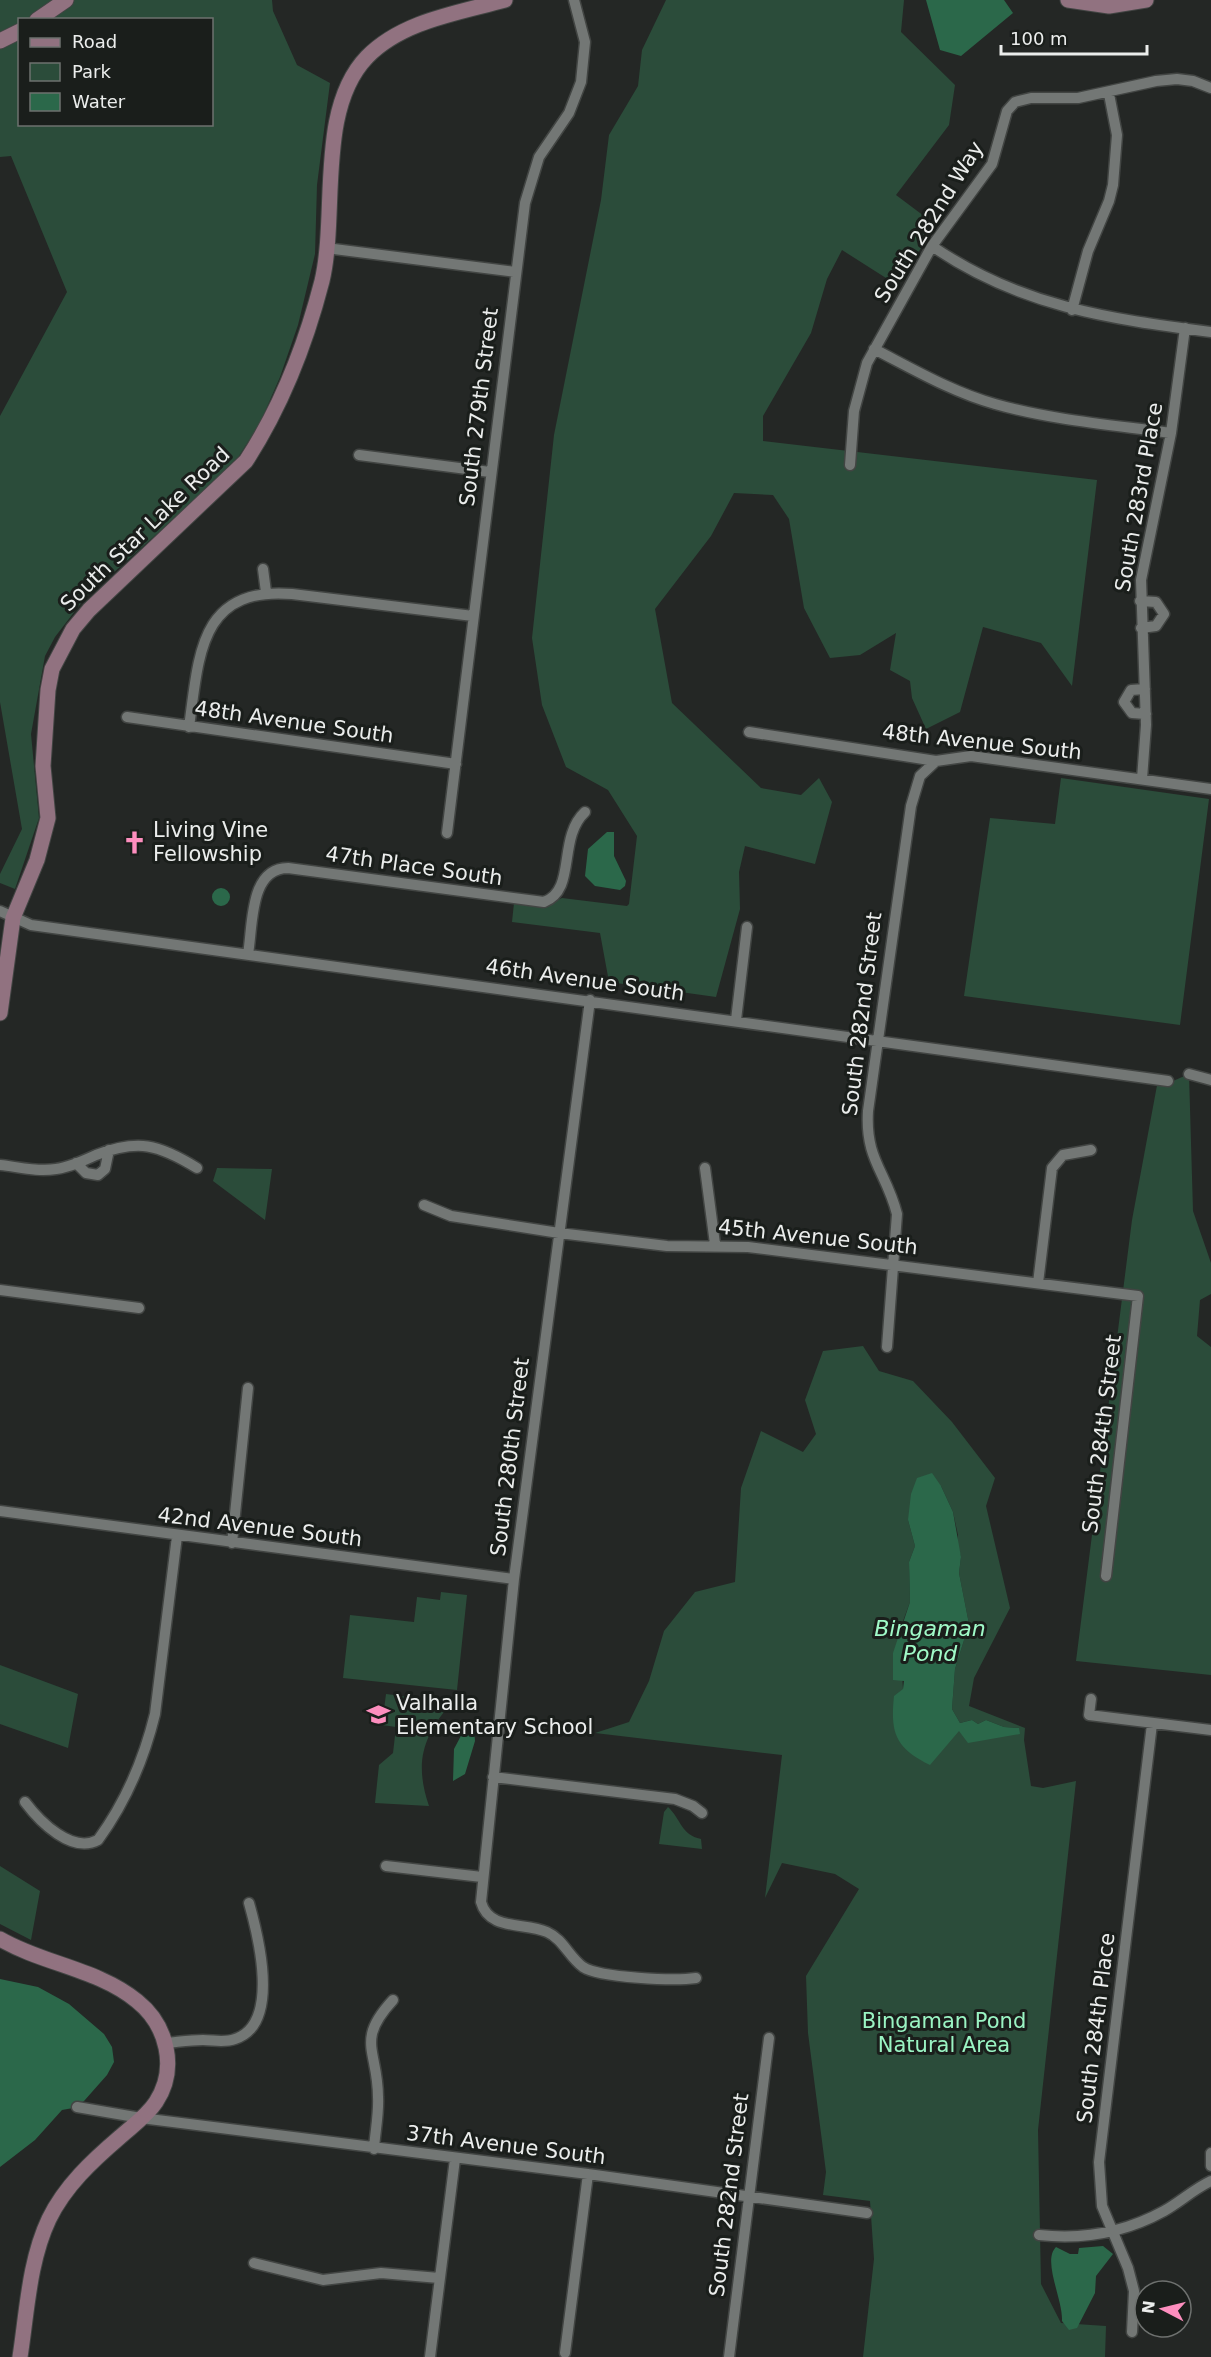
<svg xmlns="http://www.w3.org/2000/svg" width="1211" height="2357" font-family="'DejaVu Sans',sans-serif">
	<rect width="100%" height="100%" fill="#242725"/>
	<path fill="#2b4c3a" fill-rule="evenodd" d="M0,0h272l1,11 24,54 33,18 -13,102 -2,69 -17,71 -18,52 -20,46 -21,33 -43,43 -111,99 -30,39 -10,19 -14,78 8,84 -24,71 -15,-6v-9l22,-45 -22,-127v-286l67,-124 -56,-136 -11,1zM20,20h192v104h-192z
		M666,0h238l-3,32 54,53 -6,40 -53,70 40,30 -39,60 -55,-35 -15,29 -16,54 -48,83v25l334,39 -25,206 -31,-43 -58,-16 -23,85 -34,17 -14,-31 -2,-17 -20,-11 6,-37 -36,22 -30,3 -26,-50 -15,-89 -16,-24 -39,-2 -23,43 -56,73 17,94 89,85 40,7 18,-17 13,24 -17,62 -70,-18 -6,26 1,37 -24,88 -107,-15 -9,-49 -88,-11 2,-19 31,3 17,-8 65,8 2,-2 8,-68 -29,-46 -42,-23 -24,-62 -10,-67 22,-203 47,-235 8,-65 29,-49 4,-36z
		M1061,778l148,21 -29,226 -216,-29 26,-178 65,6z
		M1189,1074l4,137 18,52v31l-11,6 -3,36 14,11v328l-135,-14 56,-441 26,-140 15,1z
		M217,1168l55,1 -7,51 -52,-39z
		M863,1346l16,25 34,10 39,41 43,56 -9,28 24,102 -36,70 -5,28 56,22 -1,12 7,46 12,2 33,-7 -38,349 3,154 20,39 45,3 -1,31h-242l11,-98 -4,-58 -47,-6 3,-23 -18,-139 -2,-57 53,-87 -24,-15 -53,-11 -17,35 17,-143 -187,-22 34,-11 20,-41 15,-50 31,-39 40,-10 6,-94 20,-57 42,21 13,-18 -11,-34 18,-49zM941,1486l12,26 5,23 -1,7 4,15 -2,16 10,51 -14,45 -3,40 8,14 12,-3 6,4 8,-4 18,7 15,1 -60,3 -56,-42 -4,-57 11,-30 -1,-40 6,-16 -7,-26z
		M441,1592l26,3 -10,95 -114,-12 7,-63 64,7 3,-25 23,3z
		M0,1665l78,29 -10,54 -68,-24z
		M386,1694l66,8c-29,34 -38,60 -23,104l-54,-3 4,-38 14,-12 3,-26 -14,-2z
		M668,1807c13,12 13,28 33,32l1,10 -43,-5 5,-32z
		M0,1866l40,25 -9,49 -31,-16z"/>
	<path fill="#2b684a" d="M926,0h78l9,13 -52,43 -21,-6z
		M607,832h7v24l12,25 -1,5 -5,4 -25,-4 -10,-10 3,-27z
		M212 897a9 9 0 1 1 18 0a9 9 0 1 1-18 0Z
		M932,1473l9,13 12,26 8,45 -2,16 10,51 -14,45 -3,40 8,14 12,-3 6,4 8,-4 18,7 15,1 1,6 -52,9 -9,-12 -29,34c-34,-17 -40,-31 -36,-69l9,-7 1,-8 -11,-1v-27l17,-51 -1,-40 6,-16 -7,-26 3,-26 6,-16z
		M474,1729l1,12 -10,33 -12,7 1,-32 10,-19z
		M0,1979l38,8 31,17 35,30 8,13 2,15 -7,13 -23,26 -11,7 -11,2 -27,30 -35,27z
		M1103,2246l10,8 -17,22 -1,17 -18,35 -8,2 -7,-9c1,-22 -20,-60 -6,-74l14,7h8l1,-6z"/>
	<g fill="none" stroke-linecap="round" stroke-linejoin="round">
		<defs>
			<path id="street" d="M932,246c87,60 177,73 279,86
				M326,248l190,24
				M1072,310l16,-59 21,-50 4,-16 4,-50 -8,-41
				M874,349c39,20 78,43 121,55 56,16 118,21 176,29
				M359,455l131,17
				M850,465l4,-54 13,-48 65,-117 60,-82 15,-53 8,-9 16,-4h47l78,-17 21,-2 16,2 18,7
				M263,569l3,23
				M1140,601l16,1 8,12 -8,12 -15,2
				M1145,689l-14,1 -7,12 8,11 14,1
				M127,717l329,47
				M189,727c10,-71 10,-141 103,-133l181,22
				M749,732l187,29 35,-5 240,33
				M1142,779l4,-54 -5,-145 30,-147 14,-105
				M447,833l78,-630 14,-46 30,-44 12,-31 4,-40 -11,-42
				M0,911l31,14 1137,156
				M248,954c5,-28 1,-86 40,-86l256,34c33,-12 13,-64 41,-90
				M590,1000l-76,579 -33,323c8,29 43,20 66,30 16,7 22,25 36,35 17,11 92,14 113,11
				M736,1020l11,-93
				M1189,1074l22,6
				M76,1163l10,10 12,2 7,-6 4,-19
				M0,1165c19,2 37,7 56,4 14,-2 27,-8 40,-14 42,-16 62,-11 101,13
				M705,1168l10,76
				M424,1205l27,11 108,17 108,13 81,1 390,49 -32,280
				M1038,1283l14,-115 11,-13 28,-5
				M0,1290l139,18
				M887,1347l10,-133c-11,-43 -32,-54 -29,-103l43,-305 9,-30 16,-15
				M0,1511l514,68
				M232,1543l16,-155
				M1091,1699l-2,16 122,15
				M493,1777l182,22 18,7 9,7
				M25,1802c15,20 47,52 73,38 27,-37 46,-81 57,-126l22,-178
				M386,1866l96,11
				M166,2043c12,-1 24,-3 37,-3 11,0 21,3 32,-1 46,-15 23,-104 14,-136
				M77,2107l64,11 447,56 279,39
				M374,2149c1,-17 5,-35 4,-52 0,-47 -23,-56 15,-97
				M1211,2153v13
				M1039,2235c45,5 85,-2 125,-24 16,-9 30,-22 47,-30
				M254,2263l69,17 58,-7 58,5
				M1132,2332l2,-41 -6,-23 -26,-62 -3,-44 53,-438
				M565,2353l23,-179
				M430,2357l25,-198
				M729,2357l40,-319"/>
			<path id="secondary" d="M1068,0l41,6 37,-6
				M37,20l29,-20
				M0,41l20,-10
				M0,1013l13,-95 24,-58 11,-42 -5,-52 5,-76 4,-21 21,-40 16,-19 157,-149c35,-54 60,-118 76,-180 16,-68 -6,-171 45,-224 35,-36 91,-44 138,-57
				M0,1939c43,25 98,30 137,62 30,24 41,67 19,101 -9,14 -24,24 -36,35 -28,24 -55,49 -71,82 -20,42 -22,93 -29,138"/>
		</defs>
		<use href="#street" stroke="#424543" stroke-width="13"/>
		<use href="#secondary" stroke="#424543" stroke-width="17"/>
		<use href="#street" stroke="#737775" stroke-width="10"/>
		<use href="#secondary" stroke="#917280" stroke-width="15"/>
	</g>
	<defs>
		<symbol id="church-bare" viewBox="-9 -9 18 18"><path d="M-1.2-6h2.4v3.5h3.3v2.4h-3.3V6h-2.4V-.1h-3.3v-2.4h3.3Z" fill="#fd8ebe" stroke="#1a1e1b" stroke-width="2.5" paint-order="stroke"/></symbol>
		<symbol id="school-bare" viewBox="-9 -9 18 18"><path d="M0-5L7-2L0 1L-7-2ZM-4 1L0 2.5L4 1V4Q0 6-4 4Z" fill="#fd8ebe" stroke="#1a1e1b" stroke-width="2.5" paint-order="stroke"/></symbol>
	</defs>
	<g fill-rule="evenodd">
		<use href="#church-bare" x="118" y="826" width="33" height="33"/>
		<use href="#school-bare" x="362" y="1698" width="33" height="33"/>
	</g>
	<g text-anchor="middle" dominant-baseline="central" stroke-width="6" stroke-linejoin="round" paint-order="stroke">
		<g font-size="21" fill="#ebedec" stroke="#1a1e1b">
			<text transform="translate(929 222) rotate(-58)">South 282nd Way</text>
			<text transform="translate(479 407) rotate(-83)">South 279th Street</text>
			<text transform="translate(1139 497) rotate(-80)">South 283rd Place</text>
			<text transform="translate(145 529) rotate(-44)">South Star Lake Road</text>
			<text transform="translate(294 722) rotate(8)">48th Avenue South</text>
			<text transform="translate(982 742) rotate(6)">48th Avenue South</text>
			<text transform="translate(414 866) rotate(8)">47th Place South</text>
			<text transform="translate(585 980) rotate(8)">46th Avenue South</text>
			<text transform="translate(862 1014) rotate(-83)">South 282nd Street</text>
			<text transform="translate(818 1237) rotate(6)">45th Avenue South</text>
			<text transform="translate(1102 1434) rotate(-83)">South 284th Street</text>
			<text transform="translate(510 1457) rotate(-83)">South 280th Street</text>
			<text transform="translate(260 1527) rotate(7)">42nd Avenue South</text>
			<text transform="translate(1096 2028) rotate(-83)">South 284th Place</text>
			<text transform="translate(506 2145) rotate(7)">37th Avenue South</text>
			<text transform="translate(729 2195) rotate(-83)">South 282nd Street</text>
		</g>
		<g font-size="21" fill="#ebedec" stroke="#1a1e1b" text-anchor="start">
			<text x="153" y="830">Living Vine<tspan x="153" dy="24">Fellowship</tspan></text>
			<text x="396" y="1703">Valhalla<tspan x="396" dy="24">Elementary School</tspan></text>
		</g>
		<g font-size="21" fill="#9af4c3" stroke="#1a1e1b">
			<text x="944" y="2021">Bingaman Pond<tspan x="944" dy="24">Natural Area</tspan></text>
		</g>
		<g font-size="22" font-style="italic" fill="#a0fac8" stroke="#1a1e1b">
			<text x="930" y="1628">Bingaman<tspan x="930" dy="25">Pond</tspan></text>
		</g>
	</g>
	<rect x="18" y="18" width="195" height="108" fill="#1a1e1b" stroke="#6e716f" stroke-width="1.5"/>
	<rect x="30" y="38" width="30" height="9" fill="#917280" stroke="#6e716f" stroke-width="1.5"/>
	<text x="72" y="48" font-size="18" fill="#ebedec">Road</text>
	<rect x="30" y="63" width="30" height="18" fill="#2b4c3a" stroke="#6e716f" stroke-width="1.5"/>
	<text x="72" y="78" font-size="18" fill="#ebedec">Park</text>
	<rect x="30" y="93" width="30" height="18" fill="#2b684a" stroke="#6e716f" stroke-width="1.5"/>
	<text x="72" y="108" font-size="18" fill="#ebedec">Water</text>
	<g transform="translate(1163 2309) rotate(277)"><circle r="28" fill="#1a1e1b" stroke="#6e716f" stroke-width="1.5"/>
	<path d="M0-4.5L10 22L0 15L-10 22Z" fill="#fd8ebe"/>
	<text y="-9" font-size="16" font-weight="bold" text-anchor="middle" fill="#ebedec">N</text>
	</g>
	<path d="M1001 45v9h146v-9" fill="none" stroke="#ebedec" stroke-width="3"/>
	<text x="1010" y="45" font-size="18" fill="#ebedec" stroke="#1a1e1b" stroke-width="4.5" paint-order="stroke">100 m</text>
</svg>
